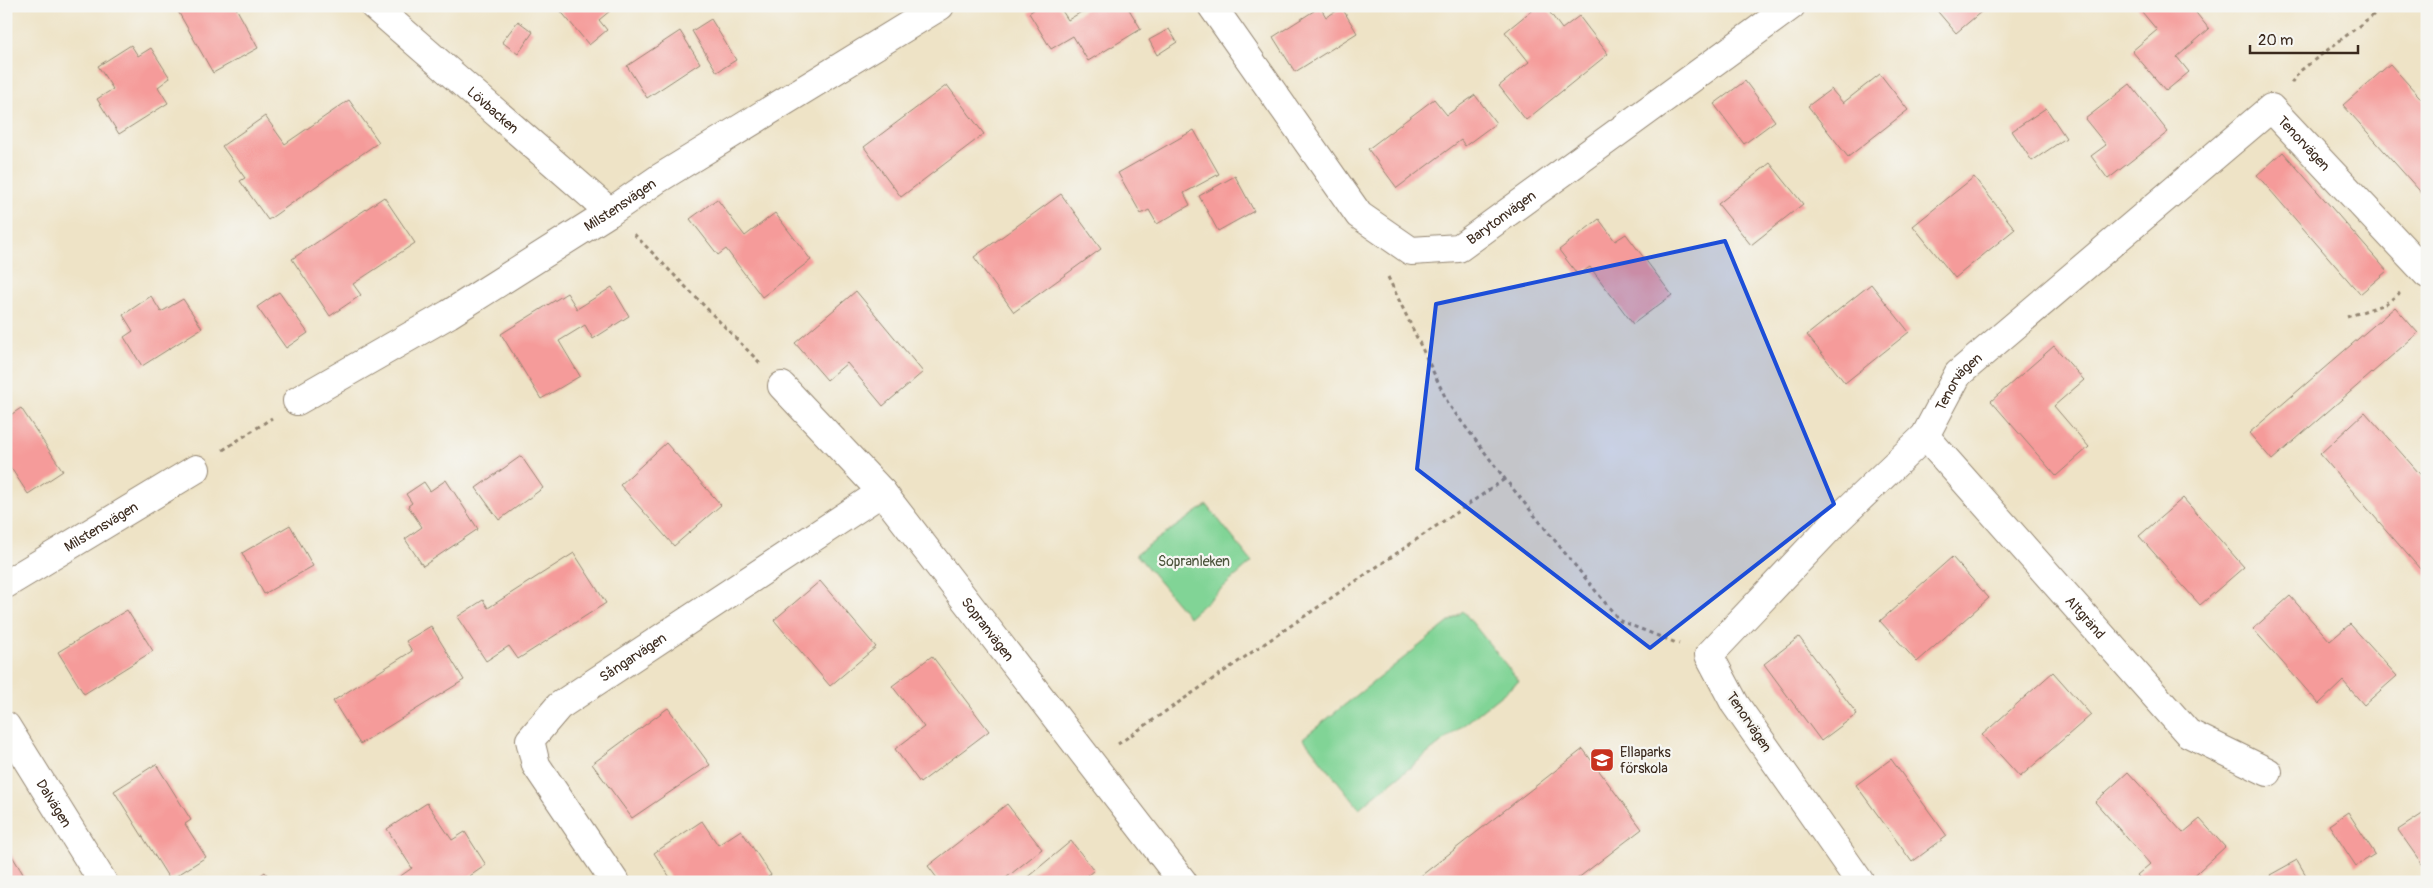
<svg xmlns="http://www.w3.org/2000/svg" width="2433" height="888" font-family="Pangolin,sans-serif">
	<rect width="100%" height="100%" fill="#f6f6f2"/>
	<filter id="ink" filterUnits="userSpaceOnUse"><feTurbulence type="fractalNoise" baseFrequency=".02" numOctaves="2"/><feDisplacementMap in="SourceGraphic" scale="10" xChannelSelector="R" yChannelSelector="G"/><feConvolveMatrix kernelMatrix="1 2 1 2 8 2 1 2 1" color-interpolation-filters="sRGB"/></filter>
	<filter id="wash" filterUnits="userSpaceOnUse"><feTurbulence type="fractalNoise" baseFrequency=".0096" numOctaves="4" result="noise"/><feDisplacementMap in="SourceGraphic" scale="20" xChannelSelector="R" yChannelSelector="G"/><feGaussianBlur stdDeviation="1.12" result="paint"/><feColorMatrix in="noise" values="0 0 0 0 0 0 0 0 0 0 0 0 0 0 0 0 0 1.4 0 .05"/><feComposite in="paint" operator="in"/></filter>
	<g filter="url(#wash)">
		<rect width="100%" height="100%" fill="#eee3c6"/>
		<path fill="#81d496" stroke="#5e7f5a" d="M1207,505l45,57 -63,55 -53,-63z
			M1463,611l56,70 -160,127 -56,-70z"/>
		<g id="blocks">
			<path fill="#f59b9a" d="M175,6h60l23,42 -45,25z
				M562,6h46l3,4 -12,10 8,10 -18,15 -30,-36z
				M1039,6h20l9,14 23,-14h36l14,23 -53,32 -15,-25 -22,13 -22,-36z
				M1537,6h8l17,23 17,-13 29,38 -82,66 -27,-34 30,-24 -24,-30z
				M1933,6h55l-32,27z
				M2137,6h60l-4,3 16,20 -32,28 12,15 -23,19 -34,-40 25,-21z
				M1320,7l6,10 16,-9 15,25 -62,39 -22,-35z
				M711,19l25,41 -19,12 -25,-41z
				M518,21l15,11 -15,22 -16,-12z
				M1169,29l8,13 -20,13 -8,-15z
				M680,31l20,32 -53,35 -20,-32z
				M131,45l7,11 13,-8 19,30 -12,9 10,16 -49,31 -22,-35 16,-10 -15,-23z
				M2390,64l37,41v94l-84,-94z
				M1880,74l28,36 -60,47 -40,-51 23,-17 12,14z
				M1745,81l30,40 -31,23 -30,-40z
				M2130,84l38,48 -60,47 -17,-23 15,-11 -21,-26z
				M947,85l37,49 -83,63 -37,-50z
				M1475,95l21,28 -31,23 -4,-6 -64,48 -29,-39 66,-50 13,16z
				M349,100l30,42 -111,78 -28,-39 5,-3 -23,-32 43,-30 20,28z
				M2046,108l20,30 -34,23 -20,-30z
				M1194,130l25,44 -35,19 6,12 -33,19 -8,-14 -8,4 -23,-41z
				M2283,152l104,119 -27,23 -103,-119z
				M1770,163l33,41 -52,41 -33,-41z
				M1235,176l19,35 -36,20 -19,-35z
				M1974,177l41,52 -60,49 -42,-52z
				M1061,194l40,55 -87,63 -40,-55z
				M384,197l31,46 -62,41 8,11 -31,21 -38,-57z
				M717,199l28,37 30,-23 36,47 -49,37 -36,-48 -8,6 -28,-36z
				M1599,219l16,22 11,-7 46,61 -39,29 -43,-57 -12,8 -19,-25z
				M1871,284l38,48 -64,51 -38,-48z
				M612,287l17,29 -36,23 -8,-14 -26,16 21,35 -39,23 -40,-65 66,-41 10,16z
				M856,291l67,81 -40,34 -36,-43 -20,17 -32,-37z
				M279,292l29,41 -22,15 -29,-41z
				M151,296l10,16 22,-13 19,29 -60,38 -18,-29 9,-6 -10,-16z
				M2395,307l23,26 -146,127 -23,-27z
				M2054,346l30,34 -30,26 35,41 -33,29 -65,-75z
				M21,408l42,63 -35,23 -17,-26 -5,3v-53z
				M2365,412l62,70v95l-107,-123z
				M666,443l55,62 -47,41 -54,-61z
				M521,456l22,32 -44,32 -23,-32z
				M446,480l32,49 -55,37 -18,-27 17,-12 -14,-21 4,-3 -6,-9 18,-12 6,9z
				M2183,498l61,69 -44,38 -61,-69z
				M290,525l23,41 -49,28 -22,-41z
				M574,553l32,50 -88,56 -9,-13 -23,15 -29,-44 26,-17 5,8z
				M1952,557l37,41 -72,64 -37,-41z
				M820,581l56,66 -46,39 -56,-66z
				M2290,596l40,45 20,-17 47,52 -33,29 -21,-24 -24,23 -66,-75z
				M127,610l26,41 -69,43 -26,-42z
				M431,626l33,54 -104,64 -27,-43 79,-50 -6,-10z
				M1799,637l58,77 -36,27 -57,-77z
				M932,656l57,75 -69,52 -25,-34 29,-22 -32,-41z
				M2053,672l38,43 -71,62 -38,-42z
				M668,708l42,57 -78,53 -40,-54z
				M1583,749l59,80 -69,53h-160z
				M1891,759l56,77 -35,26 -56,-77z
				M156,764l35,56 -6,4 21,33 -36,23 -56,-89z
				M2128,772l55,61 17,-14 25,28 -38,35h-44l-6,-7 13,-11 -55,-62z
				M427,803l25,37 13,-8 21,33 -19,13 3,4h-78l20,-14 -25,-39z
				M1007,804l35,45 -41,33h-61l-12,-16z
				M2427,811v54l-3,2 -26,-37z
				M2348,812l27,42 -19,12 -27,-41z
				M702,821l16,24 23,-15 30,45 -10,7h-88l-19,-29z
				M1071,841l23,29 -14,12h-55l-1,-2z
				M6,846l22,36h-22z
				M2297,860l13,22h-36l-4,-7z
				M265,872l7,10h-21z"/>
		</g>
	</g>
	<g filter="url(#ink)">
		<use href="#blocks" fill-opacity="0" stroke="#948672" stroke-width="1"/>
		<g fill="none" stroke-linecap="round" stroke-linejoin="round">
			<defs>
				<g id="minor">
					<path id="s1" d="M374,6l236,206"/>
					<path id="s2" d="M1212,6l147,209 52,36 48,-3 332,-242"/>
					<path id="s3" d="M782,386l100,106 301,390"/>
					<path id="s4" d="M297,401l152,-87 161,-102 48,-33 282,-173"/>
					<path id="s5" d="M1925,436l263,297 80,39"/>
					<path id="s6" d="M6,584l190,-115"/>
					<path id="s7" d="M6,726l97,156"/>
					<path id="s8" d="M615,882l-79,-117 -6,-25 29,-34 323,-214"/>
					<path id="s9" d="M1860,882l-125,-178 -26,-49 129,-136 87,-83 33,-62 313,-266 156,166"/>
				</g>
			</defs>
			<use href="#minor" stroke="#948672" stroke-width="30"/>
			<path stroke="#948672" stroke-width="3" stroke-dasharray="4 4" stroke-linecap="butt" d="M2291,83l9,-12 85,-65
				M634,234l127,130
				M1388,277l61,128 56,74 115,142 59,23
				M2347,317l38,-13 15,-11
				M223,450l49,-32
				M1118,744l387,-265"/>
			<use href="#minor" stroke="#fff" stroke-width="28"/>
		</g>
	</g>
	<path fill="#1d4ed8" fill-opacity="0.2" stroke="#1d4ed8" stroke-width="4" stroke-linejoin="round" d="M1725,241l109,263 -184,144 -233,-179 19,-165z"/>
	<defs>
		<symbol id="school-square" viewBox="-11 -11 22 22"><rect x="-9" y="-9" width="18" height="18" rx="4" fill="#c8321e" stroke="#f6f6f2"/><path d="M0-5L7-2L0 1L-7-2ZM-4 1L0 2.5L4 1V4Q0 6-4 4Z" fill="#fff"/></symbol>
	</defs>
	<g fill-rule="evenodd">
		<use href="#school-square" x="1588" y="746" width="28" height="28"/>
	</g>
	<g text-anchor="middle" dominant-baseline="central" stroke-width="4.5" stroke-linejoin="round" paint-order="stroke">
		<g font-size="14" fill="#3b2a1e" stroke="#f6f6f2">
			<text stroke="none"><textPath href="#s1" startOffset="158">Lövbacken</textPath></text>
			<text stroke="none"><textPath href="#s9" startOffset="1110">Tenorvägen</textPath></text>
			<text stroke="none"><textPath href="#s4" startOffset="378">Milstensvägen</textPath></text>
			<text stroke="none"><textPath href="#s2" startOffset="419">Barytonvägen</textPath></text>
			<text stroke="none"><textPath href="#s9" startOffset="645">Tenorvägen</textPath></text>
			<text stroke="none"><textPath href="#s6" startOffset="111">Milstensvägen</textPath></text>
			<text stroke="none"><textPath href="#s5" startOffset="242">Altgränd</textPath></text>
			<text stroke="none"><textPath href="#s3" startOffset="319">Sopranvägen</textPath></text>
			<text stroke="none"><textPath href="#s8" startOffset="300">Sångarvägen</textPath></text>
			<text transform="translate(1749 722) rotate(56)">Tenorvägen</text>
			<text stroke="none"><textPath href="#s7" startOffset="91">Dalvägen</textPath></text>
		</g>
		<g font-size="14" fill="#4c543c" stroke="#f6f6f2">
			<text x="1194" y="561">Sopranleken</text>
		</g>
		<g font-size="14" fill="#3b2a1e" stroke="#f6f6f2" text-anchor="start">
			<text x="1620" y="752">Ellaparks<tspan x="1620" dy="16">förskola</tspan></text>
		</g>
	</g>
	<rect width="2433" height="888" fill="none" stroke="#f6f6f2" stroke-width="25"/>
	<path d="M2250 45v8h108v-8" fill="none" stroke="#3b2a1e" stroke-width="2.5"/>
	<text x="2258" y="45" font-size="15" fill="#3b2a1e" stroke="#f6f6f2" stroke-width="4" paint-order="stroke">20 m</text>
</svg>
